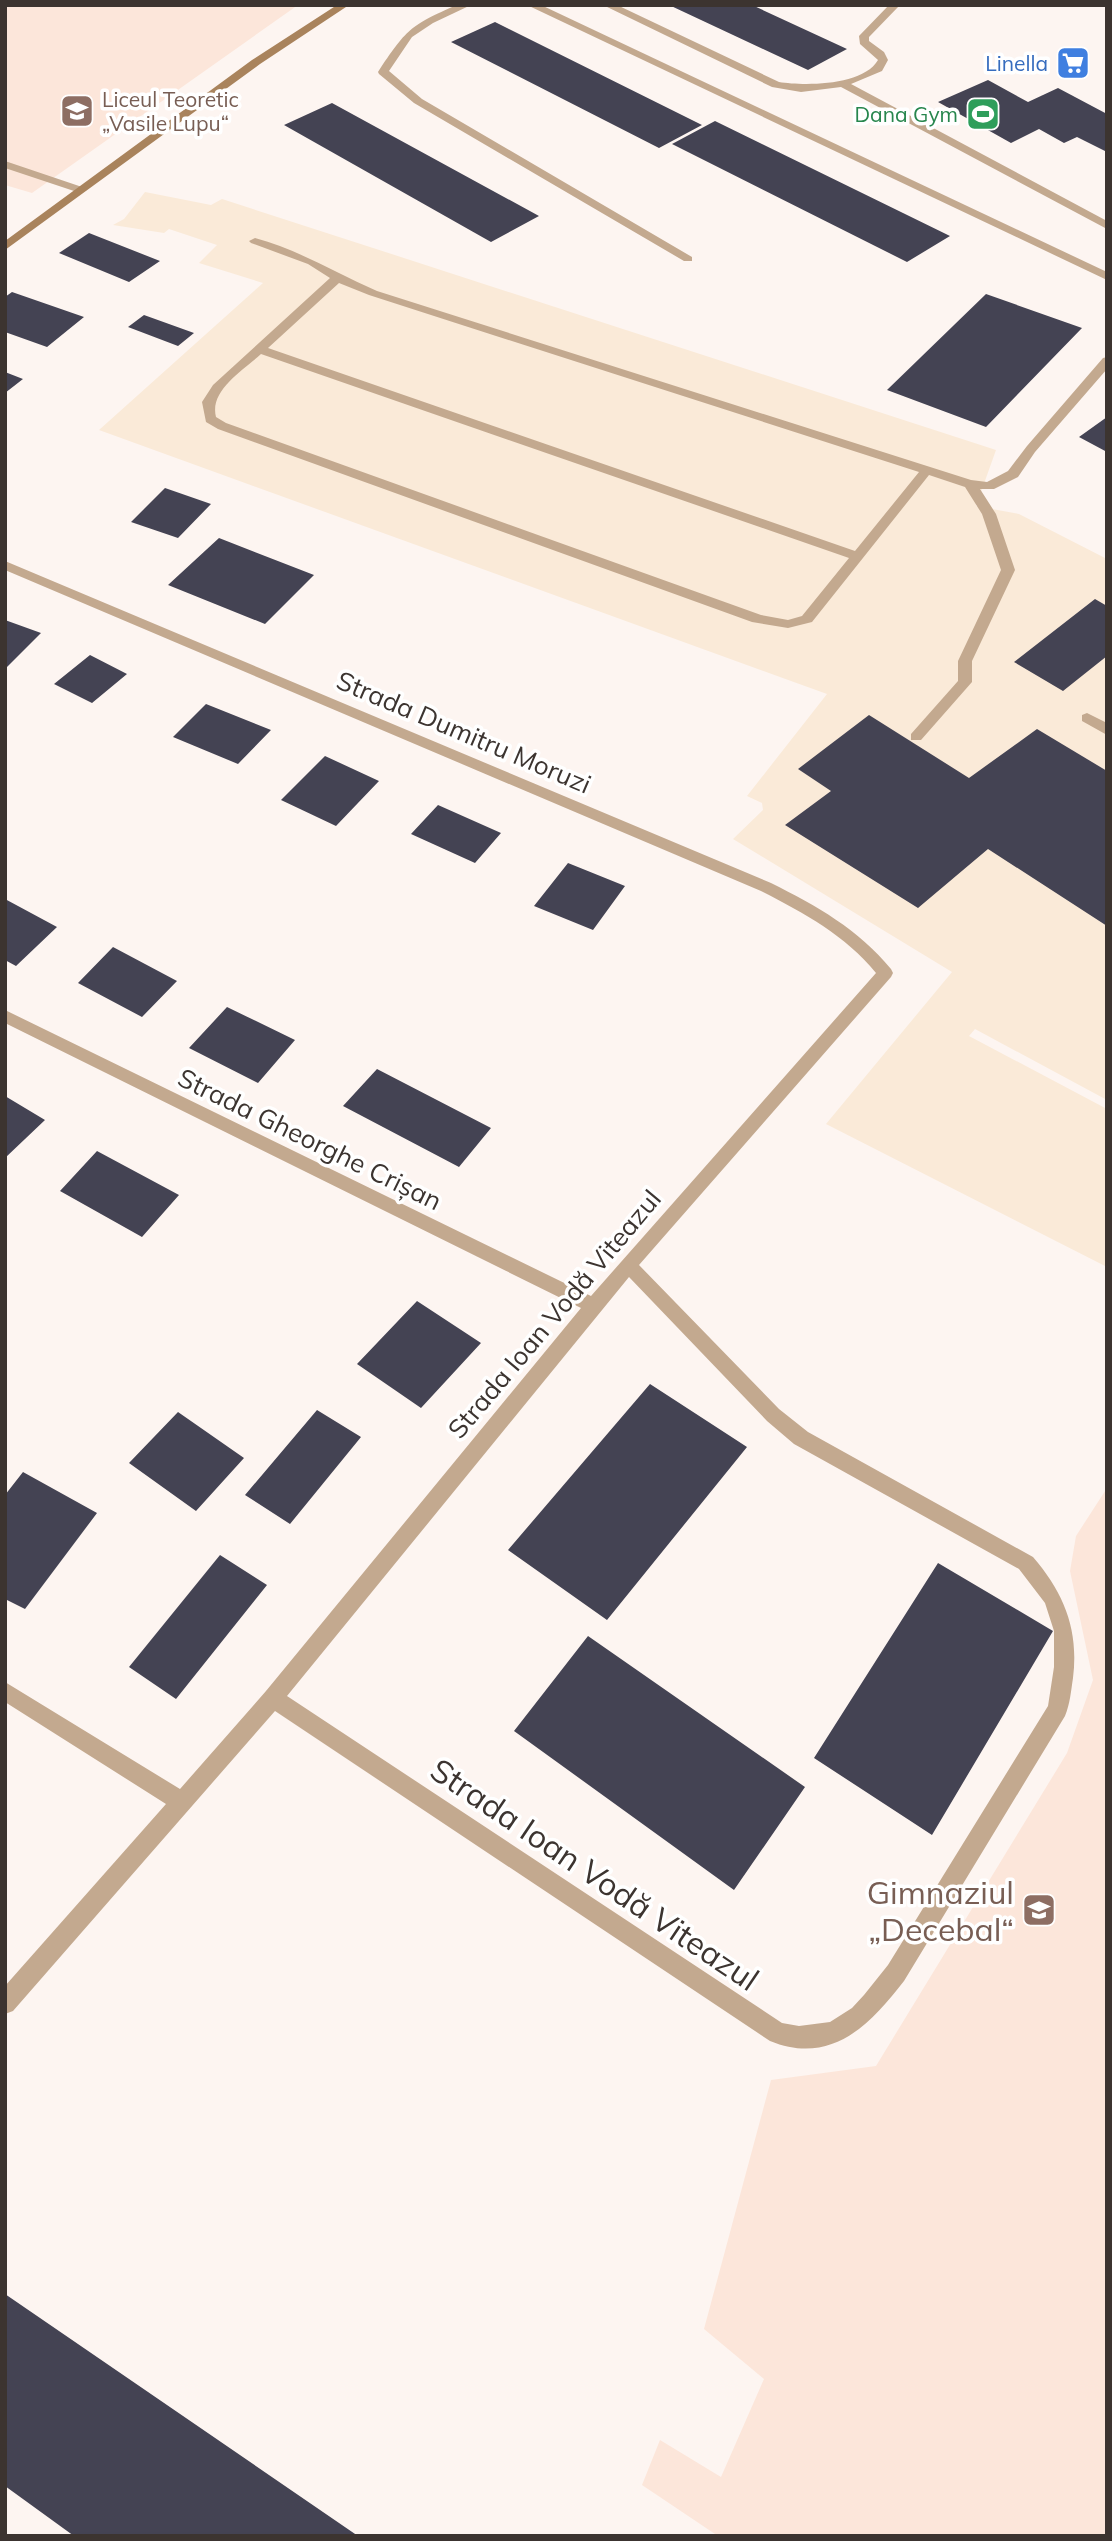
<svg xmlns="http://www.w3.org/2000/svg" width="1112" height="2541" font-family="Mulish,sans-serif">
	<rect width="100%" height="100%" fill="#fdf5f1"/>
	<path fill="#fce6da" d="M5,5h293l-266,188 -27,-8z
		M1107,1488v1048h-389l-76,-51 18,-45 61,37 43,-98 -60,-50 67,-249 105,-14 191,-313 26,-73 -23,-109 6,-35z"/>
	<path fill="#faead8" d="M145,192l66,13 11,-6 774,251 -20,56 43,8 88,45v541l-132,-71 -6,7 138,73v158l-281,-143 126,-152 -219,-133 30,-29 -1,-7 -15,-7 80,-102 -728,-264 164,-147 -64,-20 18,-18 -48,-16 -5,4 -51,-8 11,-6z"/>
	<path fill="#444353" d="M669,5h83l95,44 -39,21z
		M495,22l207,103 -43,23 -208,-106z
		M988,80l40,22 30,-14 49,26v38l-30,-15 -13,6 -25,-14 -28,14 -73,-41z
		M332,103l207,113 -48,26 -207,-117z
		M715,121l235,115 -43,26 -235,-118z
		M89,233l71,28 -31,21 -70,-29z
		M12,292l72,25 -37,30 -42,-15v-35z
		M986,294l96,34 -96,99 -99,-37z
		M144,315l50,18 -16,13 -50,-19z
		M5,372l18,7 -18,14z
		M1107,417v35l-28,-15z
		M165,488l46,16 -33,34 -47,-16z
		M219,538l95,37 -49,49 -97,-39z
		M1095,599l12,7v50l-44,35 -49,-29z
		M5,620l36,13 -36,36z
		M90,655l37,19 -35,29 -38,-19z
		M206,704l65,26 -33,34 -65,-27z
		M869,715l100,63 68,-49 70,42v155l-119,-77 -70,59 -133,-83 46,-34 -33,-22z
		M325,756l54,25 -43,45 -55,-26z
		M438,805l63,28 -26,30 -64,-29z
		M568,863l57,23 -32,44 -59,-24z
		M5,899l52,28 -41,39 -11,-6z
		M113,947l64,34 -35,36 -64,-34z
		M227,1007l68,33 -37,43 -69,-35z
		M377,1069l114,59 -32,39 -116,-61z
		M5,1096l40,24 -40,38z
		M97,1151l82,44 -37,42 -82,-46z
		M417,1301l64,42 -60,65 -64,-44z
		M650,1384l97,63 -140,173 -99,-70z
		M317,1410l44,27 -71,87 -45,-29z
		M178,1412l66,46 -48,53 -67,-48z
		M23,1472l74,41 -72,96 -20,-10v-104z
		M220,1555l47,30 -91,114 -47,-32z
		M938,1563l115,68 -121,204 -118,-77z
		M588,1636l217,151 -71,103 -220,-159z
		M5,2294l353,242h-284l-69,-50z"/>
	<g fill="none" stroke-linecap="round" stroke-linejoin="round">
		<path fill="#c3a98f" fill-rule="evenodd" d="M457,5h14l-38,18 -21,14 -23,34 33,28 270,158v4h-8l-270,-158 -35,-29 -1,-2c28,-42 32,-47 79,-67z
			M527,5h14l566,267v8z
			M603,5h14l162,77c25,4 84,4 99,-22l-18,-16 -1,-8 30,-31h11l-31,32v4l15,11 4,8 -6,11 -31,13 256,137v8l-266,-142 -40,5 -29,-5z
			M5,161l80,27 2,2 -10,2 -72,-24z
			M255,238c44,12 81,35 122,53l594,189 16,2 21,-11 19,-25 76,-88 4,-1v12l-72,83 -17,25 -24,12h-14l16,25 19,56 -43,91v21l-51,58h-10v-6l47,-53v-20l43,-91 -19,-56 -17,-27 -36,-12 -117,147 -24,6 -36,-6 -534,-193 -12,-7 -4,-20 11,-17 117,-107 -22,-14 -57,-21 -2,-2zM339,283l30,12 550,177 -64,79 -587,-203zM261,354l588,204 -47,58 -14,4 -27,-5 -535,-192 -10,-6c-7,-27 28,-47 45,-63z
			M1087,713l20,10v12l-25,-14v-6z"/>
		<path fill="#c3a98f" fill-rule="evenodd" d="M5,561l766,322c46,23 87,46 120,86l2,4 -2,4 -252,288 140,144 29,23 225,125c31,36 46,73 40,121 -2,13 -3,26 -8,38l-161,265c-34,44 -73,85 -134,60l-495,-330 -262,300 -8,3v-28l161,-182 -161,-102v-20l175,107 86,-98 315,-383 -576,-285v-13l586,286 285,-323c-31,-38 -72,-60 -115,-82l-756,-321zM629,1277l138,144 27,23 225,125 26,34 9,28v36l-6,39 -160,259 -24,30 -12,13 -22,14 -31,4 -17,-3 -495,-327z"/>
		<path fill="#a9835c" fill-rule="evenodd" d="M337,5h12l-89,59 -255,186v-9l247,-181z"/>
	</g>
	<defs>
		<symbol id="supermarket-square" viewBox="-11 -11 22 22"><rect x="-9" y="-9" width="18" height="18" rx="4" fill="#3f7fe0" stroke="#fff"/><path d="M-6-5.5h2.5l.6 2H6L4.5 2H-2.5L-4.4-4H-6ZM-1.5 3.2a1.3 1.3 0 1 0 .1 0ZM3 3.2a1.3 1.3 0 1 0 .1 0Z" fill="#fff"/></symbol>
		<symbol id="school-square" viewBox="-11 -11 22 22"><rect x="-9" y="-9" width="18" height="18" rx="4" fill="#8d6e63" stroke="#fff"/><path d="M0-5L7-2L0 1L-7-2ZM-4 1L0 2.5L4 1V4Q0 6-4 4Z" fill="#fff"/></symbol>
		<symbol id="stadium-square" viewBox="-11 -11 22 22"><rect x="-9" y="-9" width="18" height="18" rx="4" fill="#2e9e5b" stroke="#fff"/><path d="M0-5a6.5 5 0 1 0 0 10a6.5 5 0 1 0 0-10ZM-3.5-1.8h7v3.6h-7Z" fill="#fff"/></symbol>
	</defs>
	<g fill-rule="evenodd">
		<use href="#supermarket-square" x="1054" y="44" width="38" height="38"/>
		<use href="#school-square" x="58" y="92" width="38" height="38"/>
		<use href="#stadium-square" x="964" y="95" width="38" height="38"/>
		<use href="#school-square" x="1020" y="1891" width="38" height="38"/>
	</g>
	<g text-anchor="middle" dominant-baseline="central" stroke-width="7" stroke-linejoin="round" paint-order="stroke">
		<g font-size="21" fill="#366cbe" stroke="#fff" text-anchor="end">
			<text x="1048" y="63">Linella</text>
		</g>
		<g font-size="21" fill="#785e54" stroke="#fff" text-anchor="start">
			<text x="102" y="99">Liceul Teoretic<tspan x="102" dy="24">„Vasile Lupu“</tspan></text>
		</g>
		<g font-size="21" fill="#27864d" stroke="#fff" text-anchor="end">
			<text x="958" y="114">Dana Gym</text>
		</g>
		<g font-size="26" fill="#3c3430" stroke="#fff">
			<text transform="translate(464 732) rotate(23)">Strada Dumitru Moruzi</text>
			<text transform="translate(310 1139) rotate(26)">Strada Gheorghe Crișan</text>
			<text transform="translate(554 1314) rotate(-50)">Strada Ioan Vodă Viteazul</text>
		</g>
		<g font-size="32" fill="#3c3430" stroke="#fff">
			<text transform="translate(595 1874) rotate(34)">Strada Ioan Vodă Viteazul</text>
		</g>
		<g font-size="32" fill="#785e54" stroke="#fff" text-anchor="end">
			<text x="1014" y="1892">Gimnaziul<tspan x="1014" dy="37">„Decebal“</tspan></text>
		</g>
	</g>
	<rect width="1112" height="2541" fill="none" stroke="#3c3430" stroke-width="14"/>
</svg>
